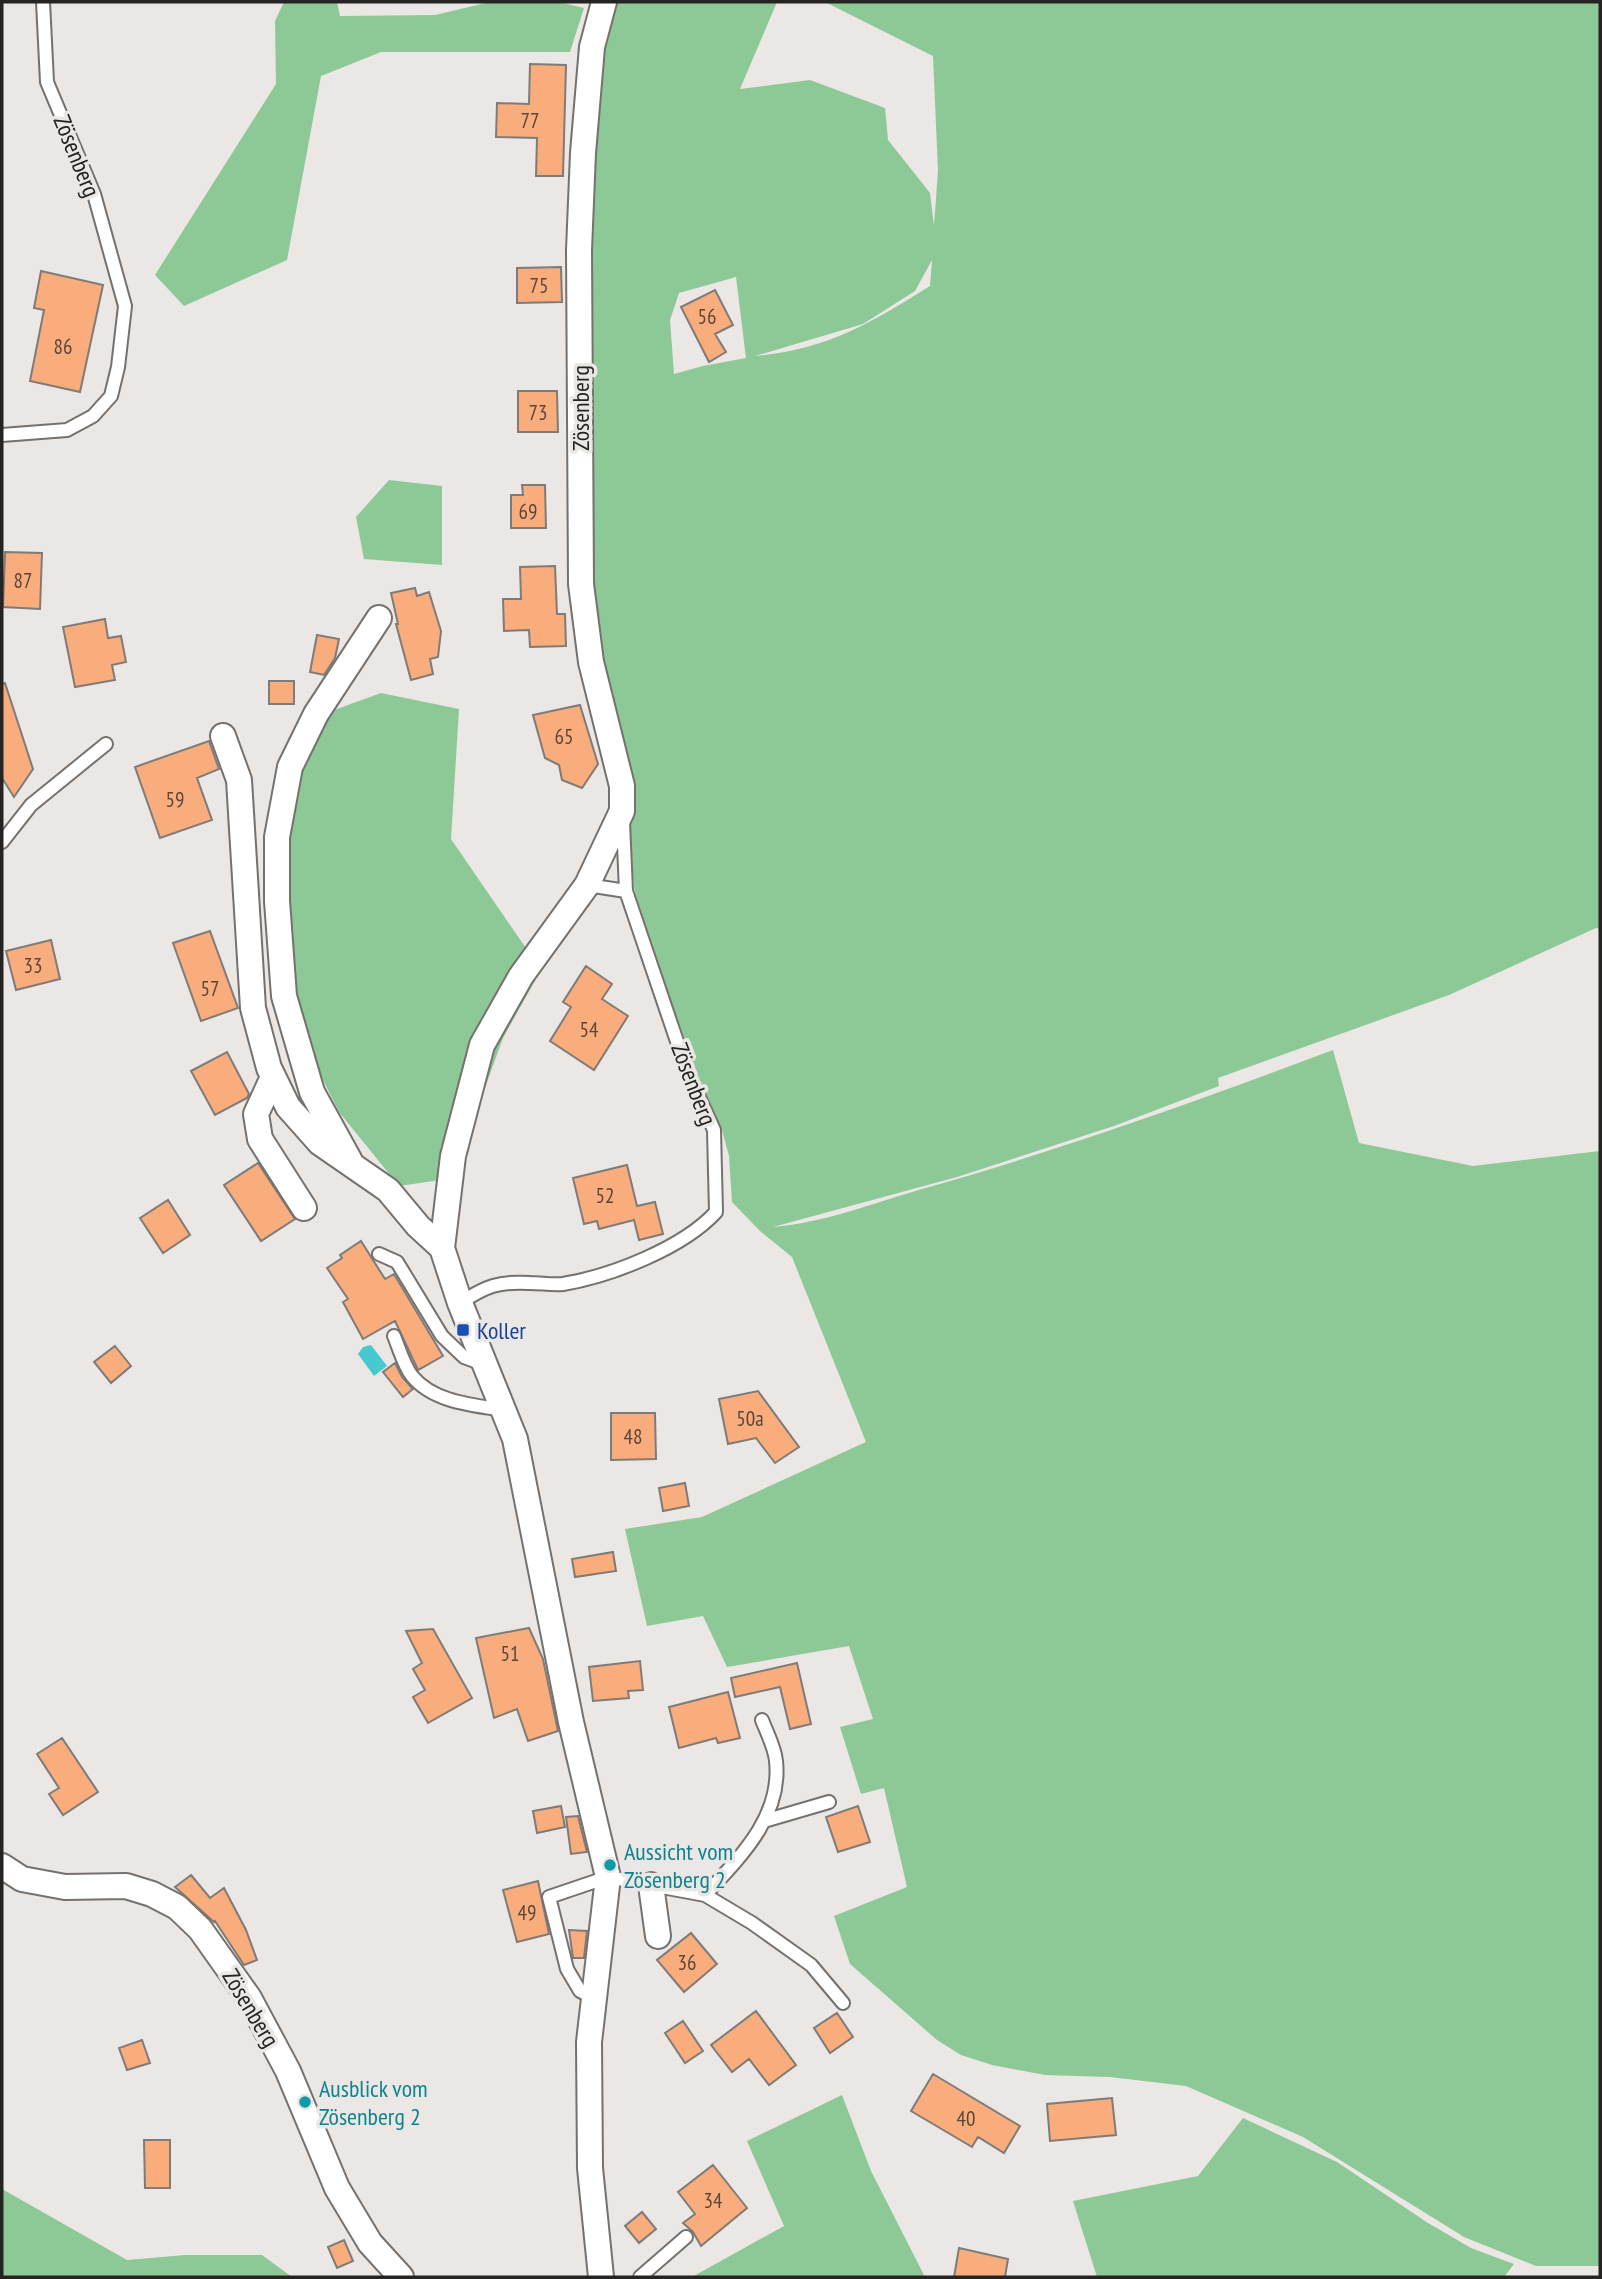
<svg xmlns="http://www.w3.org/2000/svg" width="1602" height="2279" font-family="'PT Sans Narrow',sans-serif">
	<rect width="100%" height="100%" fill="#ebe7e4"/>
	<path fill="#8dc897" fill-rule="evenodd" d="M284,2h53l3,14 95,-1 55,-13h69l25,6 -14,44h-189l-60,24 -34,184 -103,46 -29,-31 121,-191 -1,-63z
		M612,2h165l-37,87 70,-9 75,28 3,32 42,53 4,33 4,-55 -5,-115 -108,-54h775v927l-4,-1 -147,67 -231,83 1,8 -105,40 -157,51 -184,50c50,-4 101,-24 149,-38 139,-39 275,-88 411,-139l26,93 114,23 127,-15v1115h-64l-72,-29 -161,-100 -117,-51 -76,-9 -65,-2 -53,-10 -31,-10 -24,-15 -87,-76 -16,-48 73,-29 -23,-99 -23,6 -21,-67 33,-8 -24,-73 -122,21 -24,-51 -56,10 -22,-97 77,-12 164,-75 -74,-185 -32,-26 -28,-29 -3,-46 -7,-26 -20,-44 -39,-106 -28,-87 -4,-32 -1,-49 -30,-154 -19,-121 12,-50 -6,-188 9,-187 5,-54zM932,260l-2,26c-59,37 -104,64 -175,70l108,-32 52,-33zM736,277l10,81 -43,8 -29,8 -4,-54 9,-27z
		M389,480l53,6v79l-78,-6 -8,-42z
		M381,693l78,16 -8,130 90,131 -38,68 -30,83 -12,56 -62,9 -60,-74 -25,-50 -18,-64 -14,-134 9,-70 35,-81z
		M842,2095l29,76 54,106h-233l92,-51 -37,-85z
		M1243,2118l94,44 91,61 43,25 43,16 -10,13h-407l-24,-76 125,-25z
		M2,2189l125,71 58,-5h77l30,22h-290z"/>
	<path fill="#48c9d0" d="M371,1345l16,21 -13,10 -16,-22 5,-7z"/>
	<path fill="#f9ac7c" stroke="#7f7b78" stroke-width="2" d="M530,64l36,1 -3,111h-27l1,-38 -41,-1 1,-34 32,1z
		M561,267l1,35 -45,1v-35z
		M41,271l62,14 -23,107 -50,-11 14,-71 -10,-2z
		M715,290l18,35 -18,9 11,18 -17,10 -28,-55z
		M518,391h39l1,41h-40z
		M522,485h23l1,43h-35v-33h12z
		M5,552l37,1 -2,56 -37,-2z
		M555,566l2,48h8l1,32 -36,1 -1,-17 -25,1 -1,-32h18l-1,-32z
		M415,588l2,8 12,-4 12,39 -3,26 -8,2 3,15 -22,6 -15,-56h2l-7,-31z
		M105,619l3,19 13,-2 5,26 -14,3 3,15 -40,7 -12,-60z
		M317,635l22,4 -4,19 -11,17 -14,-3z
		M269,681h25v23h-25z
		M5,683l28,86 -19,28 -12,-19v-94z
		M580,705l18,59 -16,24 -20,-8 -3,-15 -14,-7 -12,-43z
		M209,741l10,28 -22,9 15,42 -52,18 -25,-71z
		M210,931l28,77 -37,13 -28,-78z
		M51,940l9,39 -44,11 -10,-39z
		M586,966l26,18 -10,15 26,17 -34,54 -44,-29 21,-34 -8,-5z
		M227,1052l22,42 -2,4 -32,17 -24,-44z
		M258,1163l37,56 -34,22 -37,-56z
		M627,1165l10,41 18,-4 8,32 -24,6 -5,-20 -35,9 -2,-8 -13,3 -11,-46z
		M168,1200l22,35 -27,18 -23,-35z
		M361,1241l24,38 9,-5 49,82 -25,14 -23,-49 -32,18 -20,-37 5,-3 -21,-31 15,-10 -2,-3z
		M115,1346l16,20 -20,17 -17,-21z
		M395,1363l7,14 11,12 -10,8 -20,-25z
		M758,1391l41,56 -24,16 -19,-25 -28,6 -9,-45z
		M611,1413h44l1,46 -45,1z
		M685,1483l4,23 -26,5 -4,-23z
		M613,1552l3,19 -41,6 -3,-18z
		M529,1628l14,31 15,72 -30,10 -11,-32 -23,9 -18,-80z
		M433,1629l39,69 -44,25 -15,-26 12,-7 -12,-21 9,-6 -16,-32z
		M640,1661l3,29 -15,1 1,7 -36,3 -4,-34z
		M797,1663l14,61 -21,5 -10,-42 -45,10 -4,-19z
		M728,1692l12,46 -22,5 -2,-5 -37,10 -10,-41z
		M62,1738l36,54 -35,23 -14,-21 10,-6 -22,-34z
		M561,1806l4,21 -28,6 -4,-22z
		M858,1806l12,36 -32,10 -12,-35z
		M578,1816l9,36 -16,2 -5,-37z
		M191,1875l19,23 14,-10 22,42 11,30 -13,5 -29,-44 -1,1 -39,-35z
		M538,1881l11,53 -32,8 -14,-52z
		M569,1930l18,1 -3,27h-11z
		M691,1933l26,31 -33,28 -27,-32z
		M756,2011l40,54 -27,20 -20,-26 -17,13 -21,-27z
		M837,2013l16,24 -23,16 -16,-25z
		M683,2021l20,30 -18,12 -20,-30z
		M142,2040l8,23 -23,7 -8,-22z
		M933,2074l87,52 -16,27 -26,-16 -6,10 -61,-36z
		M1112,2098l4,37 -66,6 -3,-37z
		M144,2140h26v48h-25z
		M713,2165l34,43 -46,38 -8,-14 -10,-9 12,-9 -17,-22z
		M642,2212l14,17 -17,14 -14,-17z
		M344,2240l9,21 -16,7 -9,-21z
		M959,2248l49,11 -3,18h-51z"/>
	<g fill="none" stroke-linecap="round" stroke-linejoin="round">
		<defs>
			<path id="lane" d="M2,435l65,-5 26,-14 18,-20 7,-29 7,-61 -31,-112 -47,-112 -4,-80
				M2,842l29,-37 75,-61
				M587,885l39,6
				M379,1254l18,8 45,74 22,21 19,7
				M460,1303c26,-17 39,-22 70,-20 11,0 22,2 33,1 48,-8 120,-36 153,-72l-2,-82 -27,-59 -61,-180 -3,-69
				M394,1336c5,12 10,30 18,40 21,26 60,29 92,34
				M764,1821l65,-19
				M705,1895c35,-38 77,-78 71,-134 -1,-13 -9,-28 -14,-41
				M594,1998l-14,-7 -13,-22 -18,-72 59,-20 97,18 47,28 59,42 32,38
				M640,2277l46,-40"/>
			<path id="street" d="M223,736l16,44 14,228 16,60 19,39 32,36 68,47 30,36 24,22
				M273,1077l-17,37 4,25 44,69
				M350,1161l-38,-69 -28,-96 -7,-95v-64l13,-70 26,-53 63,-96
				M2,1866l20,13 43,8 61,-1 26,8 25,13 23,22 49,69 39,73 49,117 33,55 31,34
				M651,1885l7,51
				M601,2277l-11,-109 -1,-126 19,-165 -37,-155 -56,-283 -55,-136 -18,-55 11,-92 29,-111 39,-69 66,-91 35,-74v-25l-31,-124 -10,-78 -2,-334 4,-97 9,-106 12,-45"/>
		</defs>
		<use href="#lane" stroke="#74716e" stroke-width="16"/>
		<use href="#street" stroke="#74716e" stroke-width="28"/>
		<use href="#lane" stroke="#fff" stroke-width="12"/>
		<use href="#street" stroke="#fff" stroke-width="24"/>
	</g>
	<rect fill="#1a4fb4" stroke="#ebe7e4" stroke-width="2.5" x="456" y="1323" width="14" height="14" rx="3.5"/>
	<g fill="#0f9aa8" stroke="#ebe7e4" stroke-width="2.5">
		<circle cx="610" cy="1865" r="7"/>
		<circle cx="305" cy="2102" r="7"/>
	</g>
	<g text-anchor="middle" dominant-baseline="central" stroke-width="7" stroke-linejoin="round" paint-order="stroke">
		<g font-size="21" fill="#5a4639">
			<text x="530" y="120">77</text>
			<text x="539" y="285">75</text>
			<text x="707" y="316">56</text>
			<text x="63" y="346">86</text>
			<text x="538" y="412">73</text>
			<text x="528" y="511">69</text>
			<text x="23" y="580">87</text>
			<text x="564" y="736">65</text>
			<text x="175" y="799">59</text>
			<text x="33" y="965">33</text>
			<text x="210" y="988">57</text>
			<text x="589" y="1029">54</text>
			<text x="605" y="1195">52</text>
			<text x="750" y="1418">50a</text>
			<text x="633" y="1436">48</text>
			<text x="510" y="1653">51</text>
			<text x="527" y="1912">49</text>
			<text x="687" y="1962">36</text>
			<text x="966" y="2118">40</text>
			<text x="713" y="2200">34</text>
		</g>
		<g font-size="24" fill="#252423" stroke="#ebe7e4">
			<text transform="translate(77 156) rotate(68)">Zösenberg</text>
			<text transform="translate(580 408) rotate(-90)">Zösenberg</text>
			<text transform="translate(694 1084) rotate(69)">Zösenberg</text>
			<text transform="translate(251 2008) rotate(59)">Zösenberg</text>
		</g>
		<g font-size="24" fill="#164399" stroke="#ebe7e4" text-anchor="start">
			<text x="477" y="1330">Koller</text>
		</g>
		<g font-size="24" fill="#0d838f" stroke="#ebe7e4" text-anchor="start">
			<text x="624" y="1851">Aussicht vom<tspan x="624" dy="28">Zösenberg 2</tspan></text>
			<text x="319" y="2088">Ausblick vom<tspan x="319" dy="28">Zösenberg 2</tspan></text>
		</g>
	</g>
	<rect width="1602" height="2279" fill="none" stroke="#252423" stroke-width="7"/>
</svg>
